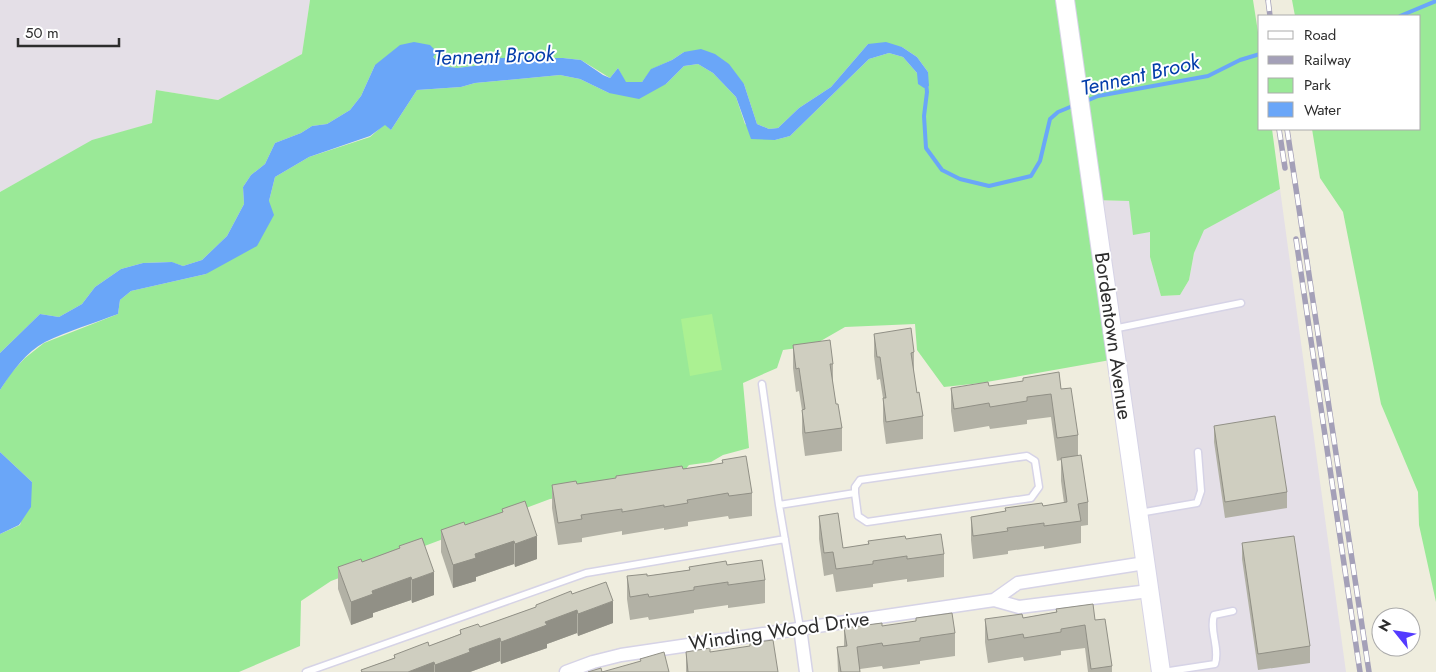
<svg xmlns="http://www.w3.org/2000/svg" width="1436" height="672" font-family="Jost,sans-serif">
	<rect width="100%" height="100%" fill="#efedde"/>
	<path fill="#e4dfe7" d="M0,0h310l-8,54 -84,46 -62,-10 -4,33 -60,18 -92,51z
		M1280,189l66,483h-185l-68,-472 36,1 21,31v25l11,39 19,-1 9,-15 5,-27 9,-23z"/>
	<path fill="#9ae997" d="M310,0h943l7,45v84h12l8,60 -76,41 -10,23 -5,27 -9,15 -19,1 -11,-39v-25l-17,3 -4,-34 -36,-1 23,159 -135,24 -37,4 -27,-37 -2,-26 -70,3 -33,19 -29,4 -6,18 -34,15 6,65 -26,7 -12,7 -22,3 -10,12 -29,8 -100,14 -219,82 -30,20 -1,45 -61,26h-239v-138l20,-9 12,-43 -32,-30v-62l11,-17 14,-15 19,-15 74,-29 2,-14 11,-9 75,-17 63,-73 6,-24 34,-20 61,-20 15,-13 6,6 26,-40 44,-3 14,-4 85,-8 20,4 29,14 57,-9 18,-18 14,-2 15,9 23,24 9,27 30,16 15,-4 79,-77 20,-6 14,4 14,16 11,-1 -11,-15 -15,-10 -34,-3 -37,43 -32,21 -21,20 -9,1 -12,-5 -13,-40 -60,-32 -12,8 -20,9 -10,13h-17l-7,-14 -8,10 -29,-18 -18,-2h-63l-18,7 -25,3 -15,-2 -9,-9 -58,8 -14,31 -11,14 -23,14 -15,2 -11,7 -26,10 -10,21 -14,11 -8,12 1,17 -17,32 -25,24 -19,6 -12,-4 -28,1 -22,6 -26,18 -13,17 -23,13 -19,-3 -40,39v-161l92,-52 60,-17 4,-33 62,10 84,-46z
		M1292,0h144v602l-17,-77 -1,-33 -37,-88 -38,-192 -23,-34 -8,-49h108v-113h-125z"/>
	<path fill="#abf192" d="M712,314l10,56 -32,6 -9,-57z"/>
	<path fill="#6aa6f8" d="M414,42l16,3 7,7 -4,5 9,9 15,2 25,-3 18,-7h63l18,2 22,15 7,3 8,-10 8,14h16l9,-13 21,-9 12,-8 17,-3 14,5 14,10 15,20 13,40 12,5 9,-1 21,-20 32,-21 37,-43 18,-2 16,5 15,10 11,15 1,14 -5,2 -6,-4 -1,-11 -14,-16 -14,-4 -20,6 -79,77 -15,4 -24,-1 -15,-42 -23,-24 -15,-9 -14,2 -18,18 -27,15 -30,-6 -29,-14 -20,-4 -85,8 -14,4 -44,3 -26,40 -6,-5 -15,11 -61,21 -34,20 -6,24 5,14 -17,31 -51,28 -75,17 -11,9 -2,14c-24,9 -50,17 -73,28 -19,10 -34,31 -45,48v-37l40,-39 19,3 23,-13 13,-17 26,-18 22,-6 29,-1 11,4 19,-6 25,-24 17,-32 -1,-17 8,-12 14,-11 10,-21 26,-10 11,-7 15,-2 23,-14 11,-14 14,-31 25,-20z
		M0,452l32,30 -1,25 -12,18 -19,9z"/>
	<g fill="none" stroke-linecap="round" stroke-linejoin="round">
		<path stroke="#6aa6f8" stroke-width="4" d="M1400,16l36,-15
			M926,83l1,9 -3,24 2,32 16,22 18,9 29,7 42,-10 9,-15 10,-42 8,-7 17,-7
			M1084,102l14,-6 110,-20 32,-16 20,-6"/>
		<defs>
			<path id="lane" d="M1113,329l128,-26
				M762,384l17,121 21,123
				M779,505l76,-12v-6l5,-7 167,-24 8,5 4,26 -8,11 -164,24 -9,-6 -3,-23
				M1139,513l58,-10 4,-12 -3,-39
				M306,672l280,-99 199,-34
				M1163,672l52,-8c5,-17 -6,-33 -1,-49l19,-4"/>
			<path id="street" d="M1145,563l-127,20 -24,17 25,7 130,-16
				M800,628l6,44
				M566,672l27,-10 28,-7 373,-55"/>
			<path id="secondary" d="M1065,0l96,672"/>
		</defs>
		<use href="#lane" stroke="#d6d3e6" stroke-width="9"/>
		<use href="#street" stroke="#d6d3e6" stroke-width="15"/>
		<use href="#secondary" stroke="#d6d3e6" stroke-width="20"/>
		<use href="#lane" stroke="#fff" stroke-width="6"/>
		<use href="#street" stroke="#fff" stroke-width="12"/>
		<use href="#secondary" stroke="#fff" stroke-width="18"/>
		<defs>
			<path id="rail" d="M1268,0l2,16
				M1279,129l6,39
				M1287,129l82,543
				M1296,239l64,433"/>
		</defs>
		<use href="#rail" stroke="#a4a0b8" stroke-width="5.5"/>
		<use href="#rail" stroke="#fff" stroke-width="4" stroke-dasharray="11" stroke-linecap="butt"/>
	</g>
	<path fill="#b2b1a5" d="M874,334l40,18v23l3,18 6,23v23l-37,5 -3,-23v-23l-3,-19 -3,1 -3,-24z
		M793,345l40,19v23l3,17 6,24v23l-37,5 -3,-23v-23l-3,-19 -3,1 -3,-24z
		M1023,378l38,11 17,46v20l10,47v23l-7,1v17l-37,6v-3l-36,5v3l-35,5 -2,-19v-23l34,-5v-4l38,-2 21,-3 -3,-22v-21l-4,1 -6,-44 -24,3v4l-37,5 -1,-3 -35,6 -3,-21v-23l38,-2 34,-5z
		M1214,426l73,66v16l-62,10 -11,-76z
		M722,460l30,33v23l-23,3 -1,-3 -40,6v4l-24,4v-2l-42,7v-4l-40,7v4l-24,3 -6,-37v-23l25,-1 106,-15 39,-6z
		M502,509l35,50 -22,8 -1,-3 -38,13v4l-23,7 -12,-36v-22l24,-5 37,-13z
		M819,516l24,32 25,-3v-4l38,-2 38,15v23l-37,5v-3l-34,5v3l-37,5 -3,-18 -9,2 -5,-37z
		M1242,543l68,103v17l-52,7 -16,-111z
		M399,546l35,49 -22,8 -1,-3 -38,13v4l-22,8 -13,-36v-22l24,-5 37,-14z
		M727,565l38,15v23l-37,5v-3l-34,5v3l-45,7 -1,-3 -18,3 -3,-21v-23h20l42,-6v-3z
		M572,594l41,29 -35,13 -1,-3 -30,11v4l-46,16 -1,-3 -30,11h-109v-2l33,-12v-3l35,-9 31,-12v-4l20,-3 56,-20v-2z
		M1056,609l39,11 17,46v6h-24l-3,-24 -24,3v4l-37,6 -1,-4 -35,6 -3,-21v-23l38,-1 33,-6z
		M882,626l73,7v23l-35,5v3l-37,5 -1,-3 -22,3v3h-22l-1,-25 7,-1v-18z
		M686,652h24l68,20h-92z"/>
	<path fill="#919086" d="M537,536v23l-22,8v-23z
		M514,541v23l-38,13v4l-23,7v-23l22,-11z
		M434,572v23l-22,8v-23z
		M411,577v23l-38,13v4l-22,8v-23l21,-11z
		M613,601v22l-35,13v-22z
		M577,610v23l-30,11v4l-46,16v-22l44,-20z
		M500,638v23l-30,11h-35v-7l34,-16z
		M434,662v10h-26z"/>
	<path fill="#cfcec0" stroke="#919086" d="M911,328l3,24 -3,1 6,40 2,-1 4,24 -37,6 -3,-24h3l-6,-41h-3l-3,-23z
		M830,340l3,24h-3l6,40h2l4,24 -37,5 -3,-23 3,-1 -6,-41 -3,1 -3,-24z
		M1059,372l2,17 10,-1 7,47 -21,3 -6,-44 -24,3v4l-37,6 -1,-4 -35,6 -3,-21 37,-6 1,4 34,-5v-3z
		M1275,416l12,76 -62,10 -11,-76z
		M1081,455l7,47 -10,2 3,17 -37,5v-3l-37,5 1,3 -35,5 -2,-19 35,-6 -1,-3 37,-5 1,3 24,-4 -6,-44z
		M746,456l6,37 -23,3 -1,-3 -41,7 1,3 -24,4v-2l-42,7v-3l-41,6 1,4 -24,4 -6,-38 24,-4 1,3 39,-6v-2l66,-10 1,3 40,-6 -1,-3z
		M525,501l12,35 -22,8 -1,-3 -39,13 1,4 -23,7 -12,-35 23,-8 1,3 38,-13 -1,-3z
		M838,513l5,35 26,-4 -1,-3 37,-5 1,3 35,-5 3,20 -37,5v-3l-34,5v3l-37,5 -3,-17 -9,1 -5,-37z
		M1294,536l16,110 -52,8 -16,-111z
		M422,538l12,34 -22,8 -1,-3 -39,14 1,3 -22,8 -13,-35 23,-8 1,3 38,-14 -1,-2z
		M762,560l3,20 -37,5v-3l-34,5v3l-45,7 -1,-3 -18,3 -3,-21 20,-2v2l43,-6 -1,-3 37,-6 1,4z
		M606,582l7,19 -35,13 -1,-4 -32,12 2,3 -46,17 -1,-4 -31,11 1,3 -35,13 -1,-3 -26,10h-46l-1,-2 34,-12 -1,-3 34,-13 1,4 32,-12 -1,-4 18,-6 2,3 56,-20v-2l35,-14 1,3z
		M1093,604l2,16 10,-1 7,47 -21,3 -6,-44 -24,4v3l-37,6 -1,-4 -35,6 -3,-21 37,-5 1,4 34,-6 -1,-3z
		M952,613l3,20 -35,5v3l-37,5 -1,-3 -25,4 3,25h-19l-4,-25 10,-1 -3,-18 38,-5v3l34,-5v-3z
		M773,640l5,32h-90l-2,-20 24,-4v4l40,-6v-3z
		M664,652l5,20h-81l13,-4 1,4 39,-11 -1,-2z"/>
	<g text-anchor="middle" dominant-baseline="central" stroke-width="4" stroke-linejoin="round" paint-order="stroke">
		<g font-size="20" fill="#2d2d2d" stroke="#fff">
			<text transform="translate(1113 336) rotate(82)">Bordentown Avenue</text>
			<text transform="translate(779 631) rotate(-8)">Winding Wood Drive</text>
		</g>
		<g font-size="21" font-style="italic" fill="#033daa" stroke="#fff">
			<text transform="translate(494 56) rotate(-2)">Tennent Brook</text>
			<text transform="translate(1140 75) rotate(-13)">Tennent Brook</text>
		</g>
	</g>
	<rect x="1258" y="15" width="162" height="115" fill="#ffffff" stroke="#ababab"/>
	<rect x="1268" y="31" width="25" height="8" fill="#ffffff" stroke="#ababab"/>
	<text x="1304" y="40" font-size="15" fill="#2d2d2d">Road</text>
	<rect x="1268" y="56" width="25" height="8" fill="#a4a0b8" stroke="#ababab"/>
	<text x="1304" y="65" font-size="15" fill="#2d2d2d">Railway</text>
	<rect x="1268" y="78" width="25" height="15" fill="#9ae997" stroke="#ababab"/>
	<text x="1304" y="90" font-size="15" fill="#2d2d2d">Park</text>
	<rect x="1268" y="102" width="25" height="15" fill="#6aa6f8" stroke="#ababab"/>
	<text x="1304" y="115" font-size="15" fill="#2d2d2d">Water</text>
	<g transform="translate(1396 632) rotate(300)"><circle r="24" fill="#ffffff" stroke="#ababab"/>
	<path d="M0-4L9 19L0 12L-9 19Z" fill="#543bff"/>
	<text y="-8" font-size="14" font-weight="bold" text-anchor="middle" fill="#2d2d2d">N</text>
	</g>
	<path d="M18 38v8h101v-8" fill="none" stroke="#2d2d2d" stroke-width="2.5"/>
	<text x="25" y="38" font-size="15" fill="#2d2d2d" stroke="#ffffff" stroke-width="4" paint-order="stroke">50 m</text>
</svg>
